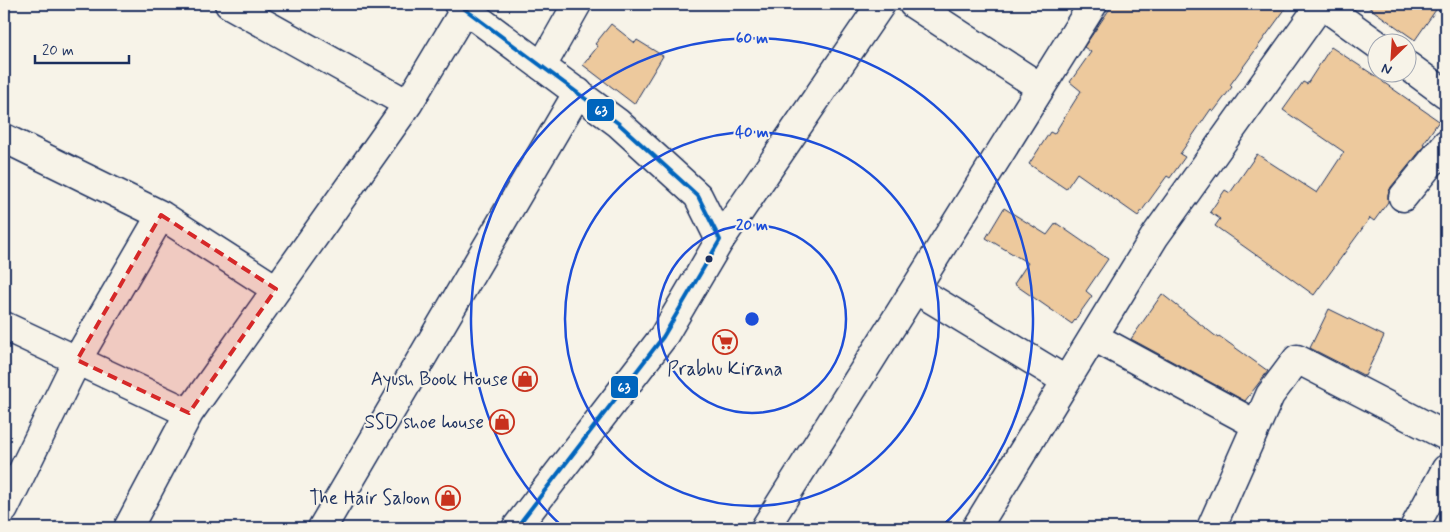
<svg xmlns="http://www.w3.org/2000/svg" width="1450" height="532" font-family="Mynerve,sans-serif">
	<rect width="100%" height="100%" fill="#f7f3e8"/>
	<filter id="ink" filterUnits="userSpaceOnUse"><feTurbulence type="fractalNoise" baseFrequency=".02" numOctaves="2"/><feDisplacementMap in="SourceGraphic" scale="10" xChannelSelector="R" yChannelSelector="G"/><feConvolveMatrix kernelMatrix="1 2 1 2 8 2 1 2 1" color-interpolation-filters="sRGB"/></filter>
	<g filter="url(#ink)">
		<path fill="#edc99d" stroke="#1b2f5e" d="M1113,4h176l-59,81 2,2 -18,24 -3,-2 -31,45 5,3 -15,21 -3,-2 -29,40 -61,-43 -11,16 -37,-25 21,-32 4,2 27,-43 -11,-9 21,-30 -7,-5z
			M1364,4h76l-25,36z
			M611,24l24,19 2,-3 26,16 -29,48 -51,-39 15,-19 -3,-2z
			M1331,47l52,34v1l56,39 -16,23 2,1 -34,42 -3,7v8l-14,19 -4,-3 -56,77 -57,-41 -1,1 -41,-29 5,-7 -10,-7 15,-22 5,3 27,-39 60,39 27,-41 -61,-42 20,-28 4,2z
			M1004,208l43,27 9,-12 52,36 -22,32 6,5 -20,28 -58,-40 14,-21 -42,-25z
			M1162,294l56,44 1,-2 49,35 -23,30 -114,-62z
			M1329,309l55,27 -19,40 -55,-28z"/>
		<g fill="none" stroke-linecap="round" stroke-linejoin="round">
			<defs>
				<path id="street" d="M229,4l179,100
					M913,4l127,83
					M1321,4l57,41
					M542,66l35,-62
					M1408,66l38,28
					M4,138l157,77 -84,145 -73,149
					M1403,197l43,-53
					M161,215l115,74
					M720,240l161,-236
					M915,289l178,-285
					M4,326l185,87
					M1094,337l163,88
					M128,528l61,-115 219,-309 57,-95
					M322,528l256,-436
					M765,528l150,-239 150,91
					M976,528l179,-292 166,-232
					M1211,528l59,-133 27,-36 149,77
					M1414,528l32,-59"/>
				<path id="secondary" d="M458,4l160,119 80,73 22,44 -57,97 -147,191"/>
			</defs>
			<use href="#street" stroke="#1b2f5e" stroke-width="31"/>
			<use href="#secondary" stroke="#1b2f5e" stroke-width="31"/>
			<use href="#street" stroke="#f7f3e8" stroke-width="28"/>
			<use href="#secondary" stroke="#f7f3e8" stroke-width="28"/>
			<defs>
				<path id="bus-1" d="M458,4l160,119 80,73 22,44 -57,97 -147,191"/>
			</defs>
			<use href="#bus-1" stroke="#f7f3e8" stroke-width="8"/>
			<use href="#bus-1" stroke="#0065bd" stroke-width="4"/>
		</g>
	</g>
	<path fill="#d62828" fill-opacity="0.2" stroke="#d62828" stroke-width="4" stroke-dasharray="10 6" stroke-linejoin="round" d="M161,215l115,74 -87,124 -112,-53z"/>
	<g fill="none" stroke="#1d4ed8" stroke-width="2.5">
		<circle cx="752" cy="319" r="94"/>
		<circle cx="752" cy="319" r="187"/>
		<path d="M564 528A281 281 0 1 1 940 528"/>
	</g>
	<defs>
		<symbol id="supermarket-ring" viewBox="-11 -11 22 22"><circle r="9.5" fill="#f7f3e8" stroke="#c8321e" stroke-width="1.5"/><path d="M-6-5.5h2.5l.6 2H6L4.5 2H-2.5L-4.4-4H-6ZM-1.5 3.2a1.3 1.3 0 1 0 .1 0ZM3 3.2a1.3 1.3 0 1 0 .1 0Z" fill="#c8321e"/></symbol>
		<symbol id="shop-ring" viewBox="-11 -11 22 22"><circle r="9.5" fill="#f7f3e8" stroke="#c8321e" stroke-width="1.5"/><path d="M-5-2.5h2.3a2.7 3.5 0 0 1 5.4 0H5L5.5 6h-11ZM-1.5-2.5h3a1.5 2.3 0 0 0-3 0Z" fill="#c8321e"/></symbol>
	</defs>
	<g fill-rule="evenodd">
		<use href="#supermarket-ring" x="711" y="328" width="28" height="28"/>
		<use href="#shop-ring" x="511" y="365" width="28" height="28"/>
		<use href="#shop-ring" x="488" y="408" width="28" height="28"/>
		<use href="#shop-ring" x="434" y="484" width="28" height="28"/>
	</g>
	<circle fill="#1b2f5e" stroke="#f7f3e8" stroke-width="2" cx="709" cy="259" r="4.5"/>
	<g text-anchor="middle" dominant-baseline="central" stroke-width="4" stroke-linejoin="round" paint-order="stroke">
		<g font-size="19" fill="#1b2f5e" stroke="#f7f3e8" text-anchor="end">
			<text x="725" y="369" text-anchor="middle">Prabhu Kirana</text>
			<text x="508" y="379">Ayush Book House</text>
			<text x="484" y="422">SSD shoe house</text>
			<text x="430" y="498">The Hair Saloon</text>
		</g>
	</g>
	<circle cx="752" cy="319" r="8" fill="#1d4ed8" stroke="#f7f3e8" stroke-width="2.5"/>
	<g font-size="15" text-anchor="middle" font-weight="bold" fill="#1d4ed8" stroke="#f7f3e8" stroke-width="4" stroke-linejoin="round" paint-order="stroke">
		<text x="752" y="43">60 m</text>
		<text x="752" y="137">40 m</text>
		<text x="752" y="230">20 m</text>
	</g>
	<g stroke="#f7f3e8" stroke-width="2">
		<rect x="586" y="98" width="29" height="24" rx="5" fill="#0065bd"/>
		<rect x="610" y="375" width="29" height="24" rx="5" fill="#0065bd"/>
	</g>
	<g font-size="14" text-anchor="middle" font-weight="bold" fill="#fff">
		<text x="601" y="115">63</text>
		<text x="624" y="392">63</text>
	</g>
	<rect width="1450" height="532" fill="none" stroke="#f7f3e8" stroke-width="20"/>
	<rect x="10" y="10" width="1430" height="512" fill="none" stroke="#1b2f5e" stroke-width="2" filter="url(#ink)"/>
	<g transform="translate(1392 58) rotate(205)"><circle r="24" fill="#f7f3e8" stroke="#9fa5b1"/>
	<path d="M0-4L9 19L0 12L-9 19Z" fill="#c8321e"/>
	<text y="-8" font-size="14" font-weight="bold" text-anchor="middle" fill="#1b2f5e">N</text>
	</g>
	<path d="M35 55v8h94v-8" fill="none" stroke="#1b2f5e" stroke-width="2.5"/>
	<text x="42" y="55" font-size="15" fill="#1b2f5e" stroke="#f7f3e8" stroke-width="4" paint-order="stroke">20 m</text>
</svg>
